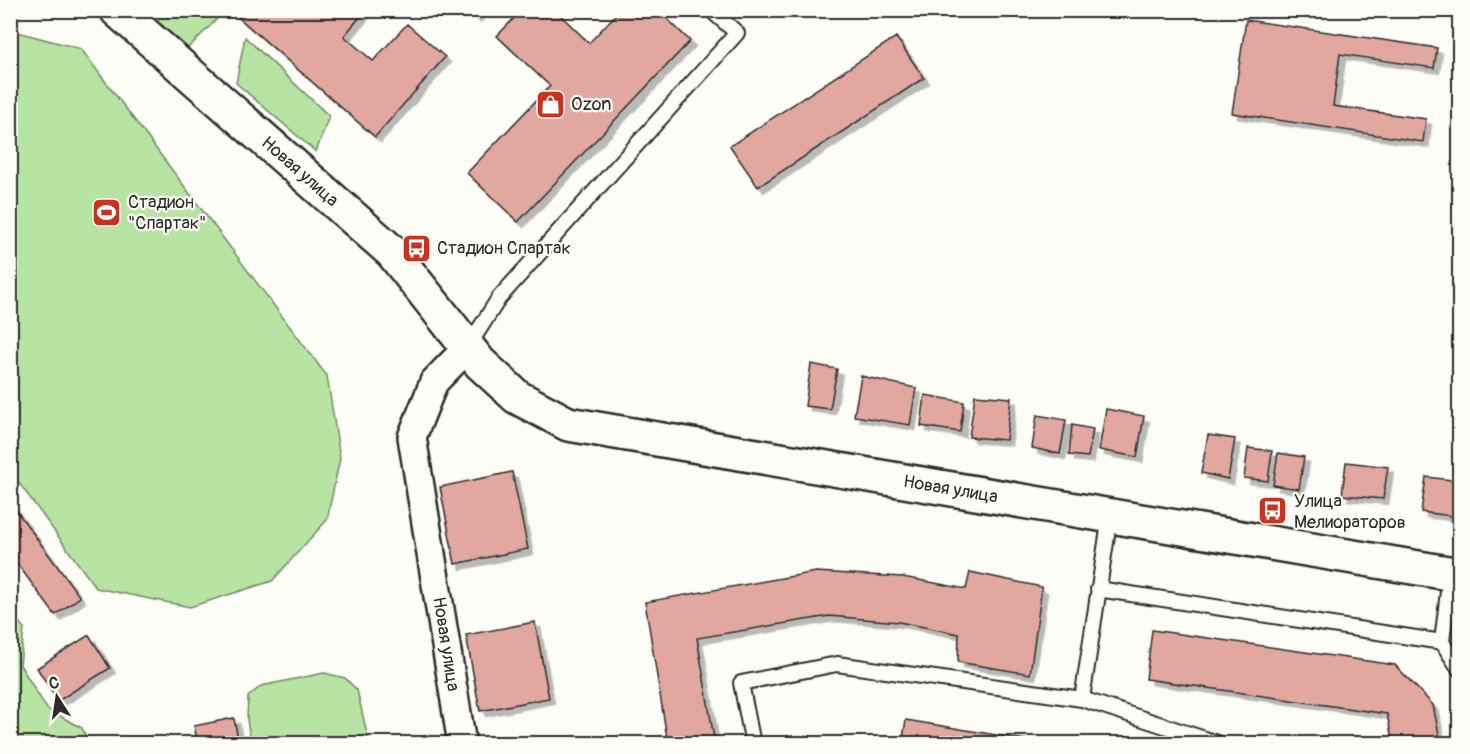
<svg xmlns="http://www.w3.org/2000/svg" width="1470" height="754" font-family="Pangolin,sans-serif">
	<defs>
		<filter id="shadow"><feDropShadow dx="5.5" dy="5.5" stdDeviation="0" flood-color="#0004"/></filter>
	</defs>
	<rect width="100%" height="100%" fill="#fdfcf7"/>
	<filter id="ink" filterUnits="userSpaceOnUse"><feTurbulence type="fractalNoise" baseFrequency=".0167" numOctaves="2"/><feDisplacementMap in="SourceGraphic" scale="12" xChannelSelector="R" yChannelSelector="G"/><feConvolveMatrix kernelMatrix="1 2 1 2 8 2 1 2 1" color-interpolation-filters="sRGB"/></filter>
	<g filter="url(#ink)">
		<path fill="#b7e4a2" stroke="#718866" stroke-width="1.5" d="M143,11h65l9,8 -31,31z
			M10,30l71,19 246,327 13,82 -13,62 -55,61 -82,26 -94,-19 -85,-116z
			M245,37l84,79 -13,36 -80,-69z
			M11,610l13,19 -4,36 27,44 35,19 7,15h-78z
			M324,673l21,5 12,12 12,53h-118l-4,-23 1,-23 13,-11z"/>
		<path fill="#e2a8a0" stroke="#2b2b2b" stroke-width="1.5" filter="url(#shadow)" d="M230,10h136l-22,26 29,25 34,-37 38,33 -70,80z
			M468,10h13l-6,7z
			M522,10h33l34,33 31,-33h38l32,31 -172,181 -51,-49 83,-87 -53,-50z
			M1246,20l191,28 -3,20 -94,-14 -7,52 93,13 -3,23 -191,-29z
			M896,37l28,41 -166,109 -28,-41z
			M811,364l26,5 -7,40 -25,-3z
			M861,376l55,12 -6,37 -56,-9z
			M925,395l39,7 -4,30 -39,-6z
			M975,395l36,3 -5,42 -37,-3z
			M1106,409l38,7 -7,41 -38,-7z
			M1037,415l29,5 -6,34 -28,-6z
			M1072,425l21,4 -5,28 -19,-2z
			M1208,435l27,4 -7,40 -27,-6z
			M1248,448l24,3 -4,30 -24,-3z
			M1278,453l26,4 -5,32 -26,-4z
			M1346,462l42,5 -5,32 -41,-4z
			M512,472l16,77 -73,15 -15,-77z
			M1426,477l34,4v36l-39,-5z
			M10,502l70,95 -25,18 -45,-61z
			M816,572l87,5 63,12 4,-17 72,15 -12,87 -72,-12 1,-28 -60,-12 -70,-6 -132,22 18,106h-47l-23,-142z
			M535,622l14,76 -69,13 -14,-76z
			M1152,630l243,35 38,40 8,39h-48l-6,-30 -241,-35z
			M89,635l21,33 -52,33 -21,-33z
			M234,718l5,26h-41l-4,-18z
			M906,720l144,24h-148z"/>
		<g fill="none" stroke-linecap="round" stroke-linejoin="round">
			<defs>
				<path id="lane" d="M468,347l31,-49 238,-265 -26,-23
					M1098,589l344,53 8,-68
					M1442,642l18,28
					M1082,699l138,45
					M753,744l-12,-61 96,-19 245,35 28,-183"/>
				<path id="street" d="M462,744l-50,-307 22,-55 34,-35"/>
				<g id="secondary">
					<path id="s1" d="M117,10l275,242 88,111 37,34 51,27 892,151"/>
				</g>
			</defs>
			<use href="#lane" stroke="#2b2b2b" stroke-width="18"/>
			<use href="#street" stroke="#2b2b2b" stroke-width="32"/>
			<use href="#secondary" stroke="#2b2b2b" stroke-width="38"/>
			<use href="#lane" stroke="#fdfcf7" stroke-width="14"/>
			<use href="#street" stroke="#fdfcf7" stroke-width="27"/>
			<use href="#secondary" stroke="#fdfcf7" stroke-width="33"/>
		</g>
	</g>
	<defs>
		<symbol id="shop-square" viewBox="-11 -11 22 22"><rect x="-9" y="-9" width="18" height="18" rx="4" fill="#c8321e" stroke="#fdfcf7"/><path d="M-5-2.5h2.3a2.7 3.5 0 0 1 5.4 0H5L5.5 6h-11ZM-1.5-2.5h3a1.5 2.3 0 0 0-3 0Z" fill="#fff"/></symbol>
		<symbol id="stadium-square" viewBox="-11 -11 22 22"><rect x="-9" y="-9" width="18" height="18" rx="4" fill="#c8321e" stroke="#fdfcf7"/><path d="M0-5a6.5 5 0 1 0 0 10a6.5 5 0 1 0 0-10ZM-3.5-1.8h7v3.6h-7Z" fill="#fff"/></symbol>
		<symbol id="bus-square" viewBox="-11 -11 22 22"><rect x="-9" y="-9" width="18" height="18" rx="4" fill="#c8321e" stroke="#fdfcf7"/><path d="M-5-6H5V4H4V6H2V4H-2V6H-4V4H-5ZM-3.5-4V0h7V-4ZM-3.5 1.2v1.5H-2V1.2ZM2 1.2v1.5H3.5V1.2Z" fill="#fff"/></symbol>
	</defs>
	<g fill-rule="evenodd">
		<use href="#shop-square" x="534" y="88" width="33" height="33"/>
		<use href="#stadium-square" x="90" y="196" width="33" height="33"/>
		<use href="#bus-square" x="400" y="232" width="33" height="33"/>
		<use href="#bus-square" x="1256" y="494" width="33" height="33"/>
	</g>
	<g text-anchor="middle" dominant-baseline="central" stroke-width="4.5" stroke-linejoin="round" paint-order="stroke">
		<g font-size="18" fill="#2b2b2b" stroke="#fdfcf7" text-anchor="start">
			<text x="571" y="104">Ozon</text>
			<text x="128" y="202">Стадион<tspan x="128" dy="21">"Спартак"</tspan></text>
			<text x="437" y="248">Стадион Спартак</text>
			<text x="1294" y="501">Улица<tspan x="1294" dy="21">Мелиораторов</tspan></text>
		</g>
		<g font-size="18" fill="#2b2b2b" stroke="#fdfcf7">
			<text stroke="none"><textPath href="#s1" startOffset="244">Новая улица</textPath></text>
			<text stroke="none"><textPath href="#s1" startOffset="1004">Новая улица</textPath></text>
			<text transform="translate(446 644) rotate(81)">Новая улица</text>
		</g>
	</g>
	<rect width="1470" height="754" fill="none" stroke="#fdfcf7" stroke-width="36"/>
	<rect x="18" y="18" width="1434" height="718" fill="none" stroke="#2b2b2b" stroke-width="2" filter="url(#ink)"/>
	<g transform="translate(57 697) rotate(348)" stroke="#fdfcf7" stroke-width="4.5" paint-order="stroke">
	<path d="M0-4.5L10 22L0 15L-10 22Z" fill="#2b2b2b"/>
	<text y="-9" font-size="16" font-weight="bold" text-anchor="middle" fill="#2b2b2b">С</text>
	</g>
</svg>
